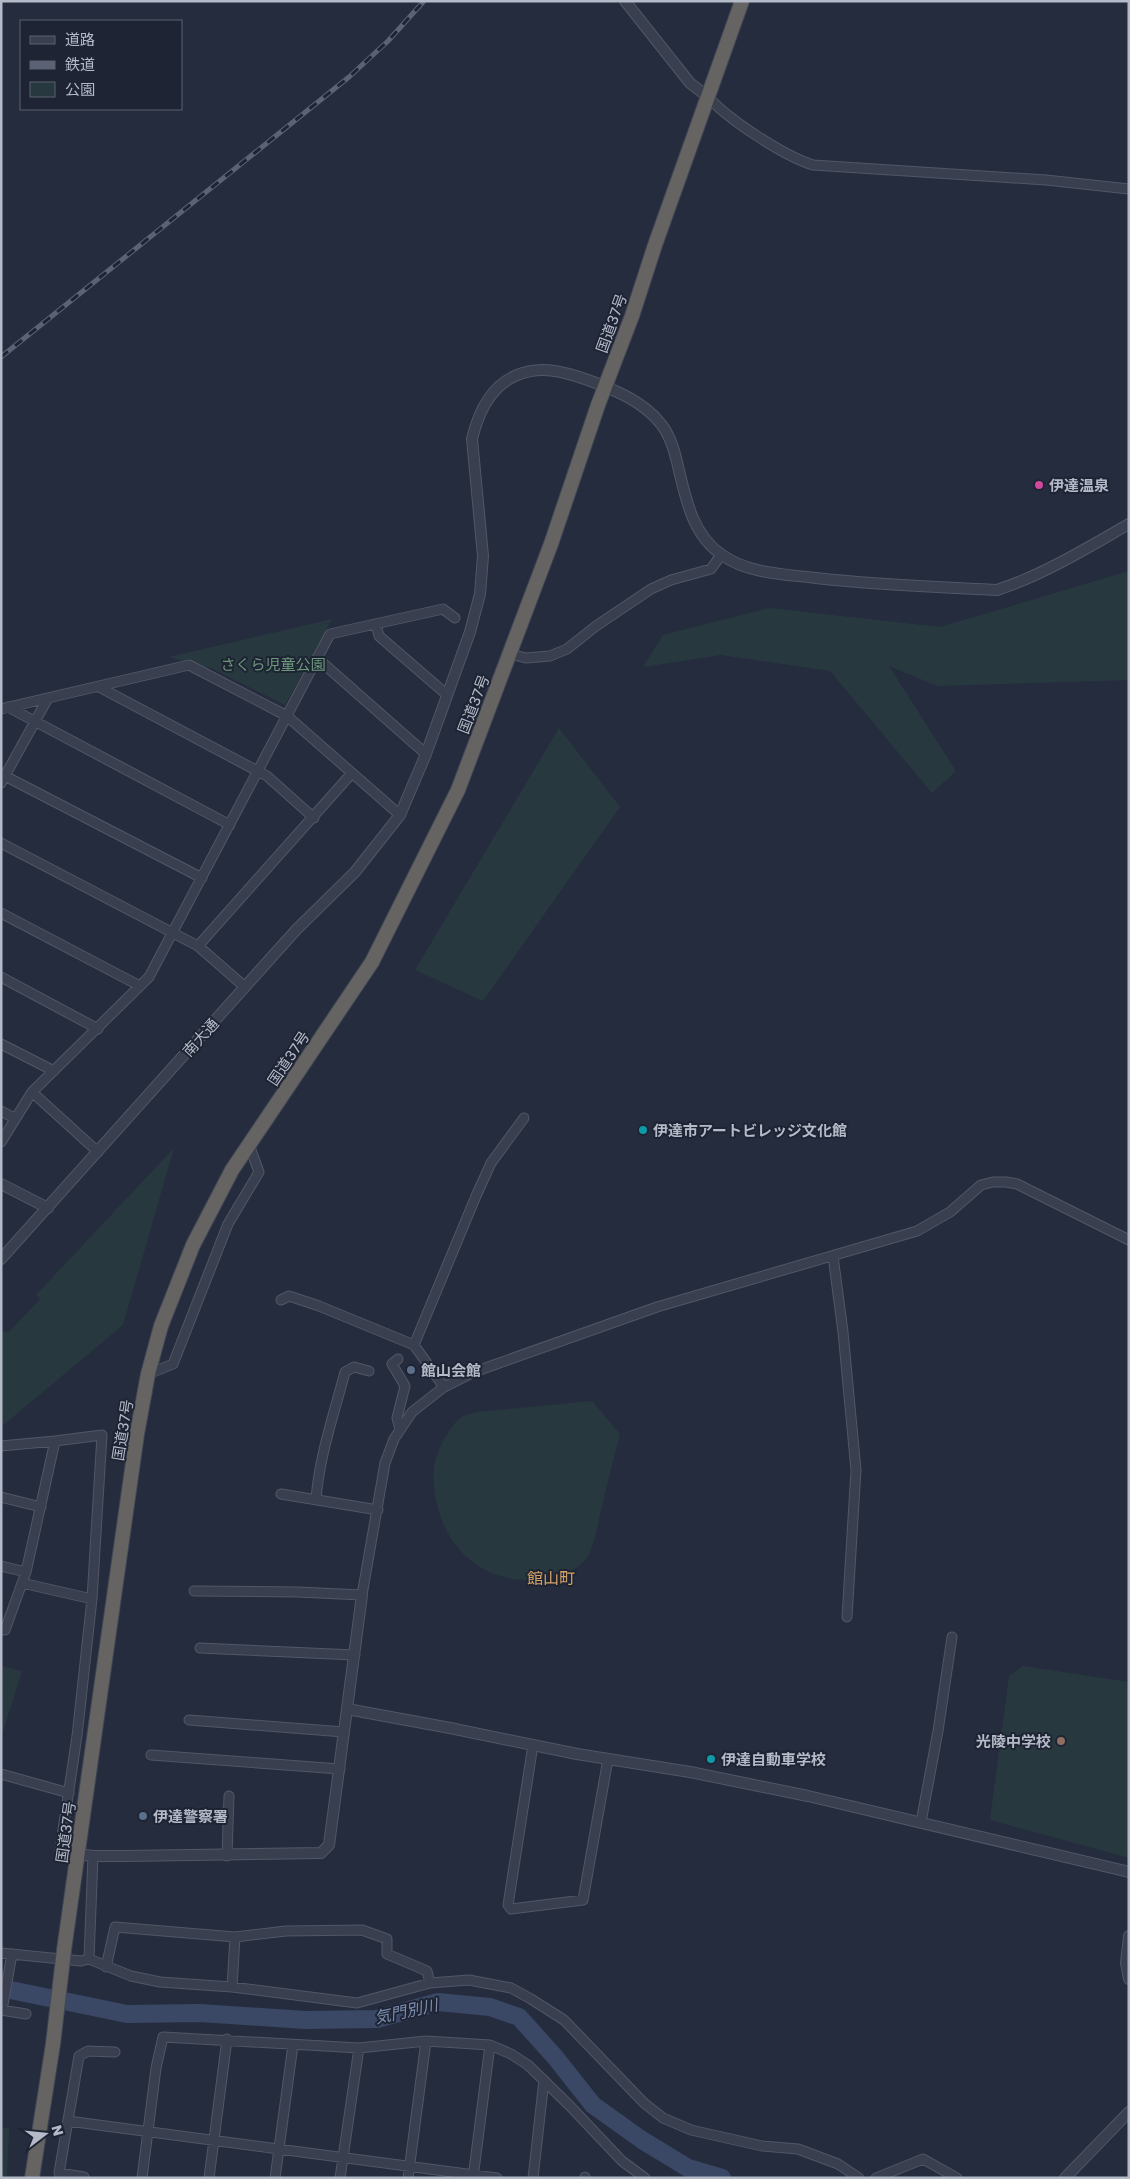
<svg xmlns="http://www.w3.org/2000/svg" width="1130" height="2179" font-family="'Golos Text','Noto Sans JP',sans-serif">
	<rect width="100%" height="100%" fill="#252c3e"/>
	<path fill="#27393f" d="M1129,571v109l-192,6 -48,-20 67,105 -24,22 -102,-122 -109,-16 -78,12 20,-32 106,-27 171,19z
		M332,619l-47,86 -74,-37 -42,-11z
		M559,728l61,79 -137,194 -68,-31z
		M174,1148l-51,177 -122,102v-96l8,1 31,-33 -4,-4z
		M592,1401l28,33c-7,27 -14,54 -20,81 -3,12 -5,26 -10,37 -7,16 -24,22 -40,25 -56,13 -103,-21 -114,-77 -5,-24 -3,-43 10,-64 4,-7 11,-17 17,-20 5,-2 11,-3 15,-4z
		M1,1666l21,5 -21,67z
		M1023,1666l106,16v176l-139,-38 19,-144z
		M1,2128h8l-2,50h-6z"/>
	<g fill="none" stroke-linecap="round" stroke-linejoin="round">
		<path stroke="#3a4866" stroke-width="18" d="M1,1988l126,26 73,-1 105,7 72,-1 61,-17 52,5 29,10 36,40 38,48 49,35 46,28 34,10"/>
		<defs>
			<path id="minor" d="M708,97c21,23 76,59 105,68l233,15 83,9
				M376,624l3,12 67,58
				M510,654l16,4 24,-2 17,-7 29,-23 55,-37 20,-9 40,-11 10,-14
				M317,658l109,96
				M99,687l168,89 47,42
				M8,707l222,118
				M1,709l188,-44 98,51 113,99
				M1,774l201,104
				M1,783l47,-85
				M1,843l197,103 47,41
				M1,913l139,73
				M198,946l154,-173
				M1,977l97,52
				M1,1044l53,27
				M32,1092l66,60
				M1,1111l13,7
				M1,1142l31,-50 117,-115 181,-343 113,-25 12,9
				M833,1256l10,76 13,138 -9,147
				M281,1300l8,-4 30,10 95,39 30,42
				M414,1345l62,-149 15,-33 33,-45
				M398,1359l-6,5 13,22 -8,32 3,11
				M148,1374l25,-10 55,-140 31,-52 -10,-27
				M55,1441l47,-6 -10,164
				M1,1446l54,-5 -29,131 -21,58h-4
				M281,1494l97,16
				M1,1497l40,10
				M316,1500c3,-43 18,-86 29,-128l9,-5 15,4
				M1,1566l25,6
				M22,1583l70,16 -15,137 -17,114 18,4
				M194,1591l104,1 64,3 23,-132 9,-24 18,-27 32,-25 30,-15 183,-65 260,-76 33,-19 31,-27 12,-3h13l11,2 112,56
				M200,1648l155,7
				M189,1720l155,12
				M533,1745l-25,160 3,4 72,-9 25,-141
				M151,1755l189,14
				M1,1774l68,19
				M921,1822l17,-91 14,-94
				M93,1856l-4,103 42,17 29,6 72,5 125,16 73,-20 39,-3 42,8 20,11 33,21 80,83 19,15 28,12 71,16 36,3 40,15 21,14
				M227,1856l2,-60
				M235,1937l51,-6 76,-1 25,9v15l40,17 3,12
				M1,1953l80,8 8,-2
				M106,1967l9,-40 120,10 -3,50
				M1,2010l25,4
				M2,2010l10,-56
				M68,2121l429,57
				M84,2177l-25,-4 20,-117 9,-5 27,1
				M585,2177v1
				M142,2178l14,-110 7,-31 196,11 67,-7 64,4 21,9 17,11 42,41 52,55 23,17
				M209,2178l18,-139
				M275,2178l18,-133
				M340,2178l19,-130
				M408,2178l18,-137
				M473,2178l17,-133
				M533,2178l11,-98
				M876,2178l47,-19 34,19"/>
			<path id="tertiary" d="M625,1l65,82 18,14
				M1,1184l47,24
				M1,1259l295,-329 59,-58 45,-57 26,-61 44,-122 10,-38 3,-38 -11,-117c6,-25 18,-52 43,-63 25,-11 47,-5 73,4 27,10 55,21 73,44 9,11 13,25 16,38 8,33 14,72 45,93 27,19 62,19 94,23 60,7 121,9 181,12 46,-15 90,-42 132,-66
				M347,1709l103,19 127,26 113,18 118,24 321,76
				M78,1854l15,2h32l196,-3 8,-8 33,-250
				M1129,1936l-3,27 3,16
				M1065,2178l64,-66"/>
			<path id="trunk" d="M64,1950l73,-516 11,-60 13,-48 32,-81 39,-75 140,-208 86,-172 93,-246 47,-139 34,-89 23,-71 87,-244
				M32,2178l21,-134"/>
		</defs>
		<use href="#minor" stroke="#515766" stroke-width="11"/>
		<use href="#tertiary" stroke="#515766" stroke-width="12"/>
		<use href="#trunk" stroke="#414756" stroke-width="16"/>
		<use href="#minor" stroke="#393f4e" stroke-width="9"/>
		<use href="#tertiary" stroke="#393f4e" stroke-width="10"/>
		<use href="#trunk" stroke="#656462" stroke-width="14"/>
		<defs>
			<path id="rail" d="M1,357l348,-280 39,-36 36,-40"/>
		</defs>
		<use href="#rail" stroke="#5b6275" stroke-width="5"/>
		<use href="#rail" stroke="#1e2433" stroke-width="3" stroke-dasharray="9" stroke-linecap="butt"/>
		<defs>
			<path id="trunk-bridge" d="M53,2044l11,-94"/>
		</defs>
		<use href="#trunk-bridge" stroke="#414756" stroke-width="16" stroke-linecap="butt"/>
		<use href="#trunk-bridge" stroke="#656462" stroke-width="14"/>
	</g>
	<circle fill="#d1479c" stroke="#1e2433" stroke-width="2" cx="1039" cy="485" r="5"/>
	<g fill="#0f9aa8" stroke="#1e2433" stroke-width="2">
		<circle cx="643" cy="1130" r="5"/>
		<circle cx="711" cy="1759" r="5"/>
	</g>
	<g fill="#5c6f8a" stroke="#1e2433" stroke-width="2">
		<circle cx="411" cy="1370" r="5"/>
		<circle cx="143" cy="1816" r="5"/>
	</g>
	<circle fill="#8d6e63" stroke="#1e2433" stroke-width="2" cx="1061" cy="1741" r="5"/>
	<g text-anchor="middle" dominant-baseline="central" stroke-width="4" stroke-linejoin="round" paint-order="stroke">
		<g font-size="15" fill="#b5bac9" stroke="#1e2433">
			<text transform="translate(611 323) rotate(-70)">国道37号</text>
			<text transform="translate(473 704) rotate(-69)">国道37号</text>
			<text transform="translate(200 1037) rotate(-48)">南大通</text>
			<text transform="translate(288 1058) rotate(-56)">国道37号</text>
			<text transform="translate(122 1430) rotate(-81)">国道37号</text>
			<text transform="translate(65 1832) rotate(-82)">国道37号</text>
		</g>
		<g font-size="15" font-weight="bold" fill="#b5bac9" stroke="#1e2433" text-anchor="start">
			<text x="1049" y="485">伊達温泉</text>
			<text x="653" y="1130">伊達市アートビレッジ文化館</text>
			<text x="421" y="1370">館山会館</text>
			<text x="1051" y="1741" text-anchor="end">光陵中学校</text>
			<text x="721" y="1759">伊達自動車学校</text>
			<text x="153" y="1816">伊達警察署</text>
		</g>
		<g font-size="15" fill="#6c997c" stroke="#1e2433">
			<text x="273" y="664">さくら児童公園</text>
		</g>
		<g font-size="16" fill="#d3a266" stroke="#1e2433">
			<text x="551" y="1578">館山町</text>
		</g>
		<g font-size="16" font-style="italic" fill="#7c8db0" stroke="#1e2433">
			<text transform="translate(406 2011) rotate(-12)">気門別川</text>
		</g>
	</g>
	<rect width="1130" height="2179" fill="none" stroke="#b5bac9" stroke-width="5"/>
	<rect x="20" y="20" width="162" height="90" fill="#1e2433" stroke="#5a606f"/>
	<rect x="30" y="36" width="25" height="8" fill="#393f4e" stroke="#5a606f"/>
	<text x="65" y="45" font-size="15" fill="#b5bac9">道路</text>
	<rect x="30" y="61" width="25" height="8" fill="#5b6275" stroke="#5a606f"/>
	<text x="65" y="70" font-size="15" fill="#b5bac9">鉄道</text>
	<rect x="30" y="82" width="25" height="15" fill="#27393f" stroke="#5a606f"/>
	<text x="65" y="95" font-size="15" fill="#b5bac9">公園</text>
	<g transform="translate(45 2134) rotate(74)" stroke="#1e2433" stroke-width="4" paint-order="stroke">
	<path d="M0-4L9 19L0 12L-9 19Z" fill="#b5bac9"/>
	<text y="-8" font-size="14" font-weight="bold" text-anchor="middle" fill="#b5bac9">N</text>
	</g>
</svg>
